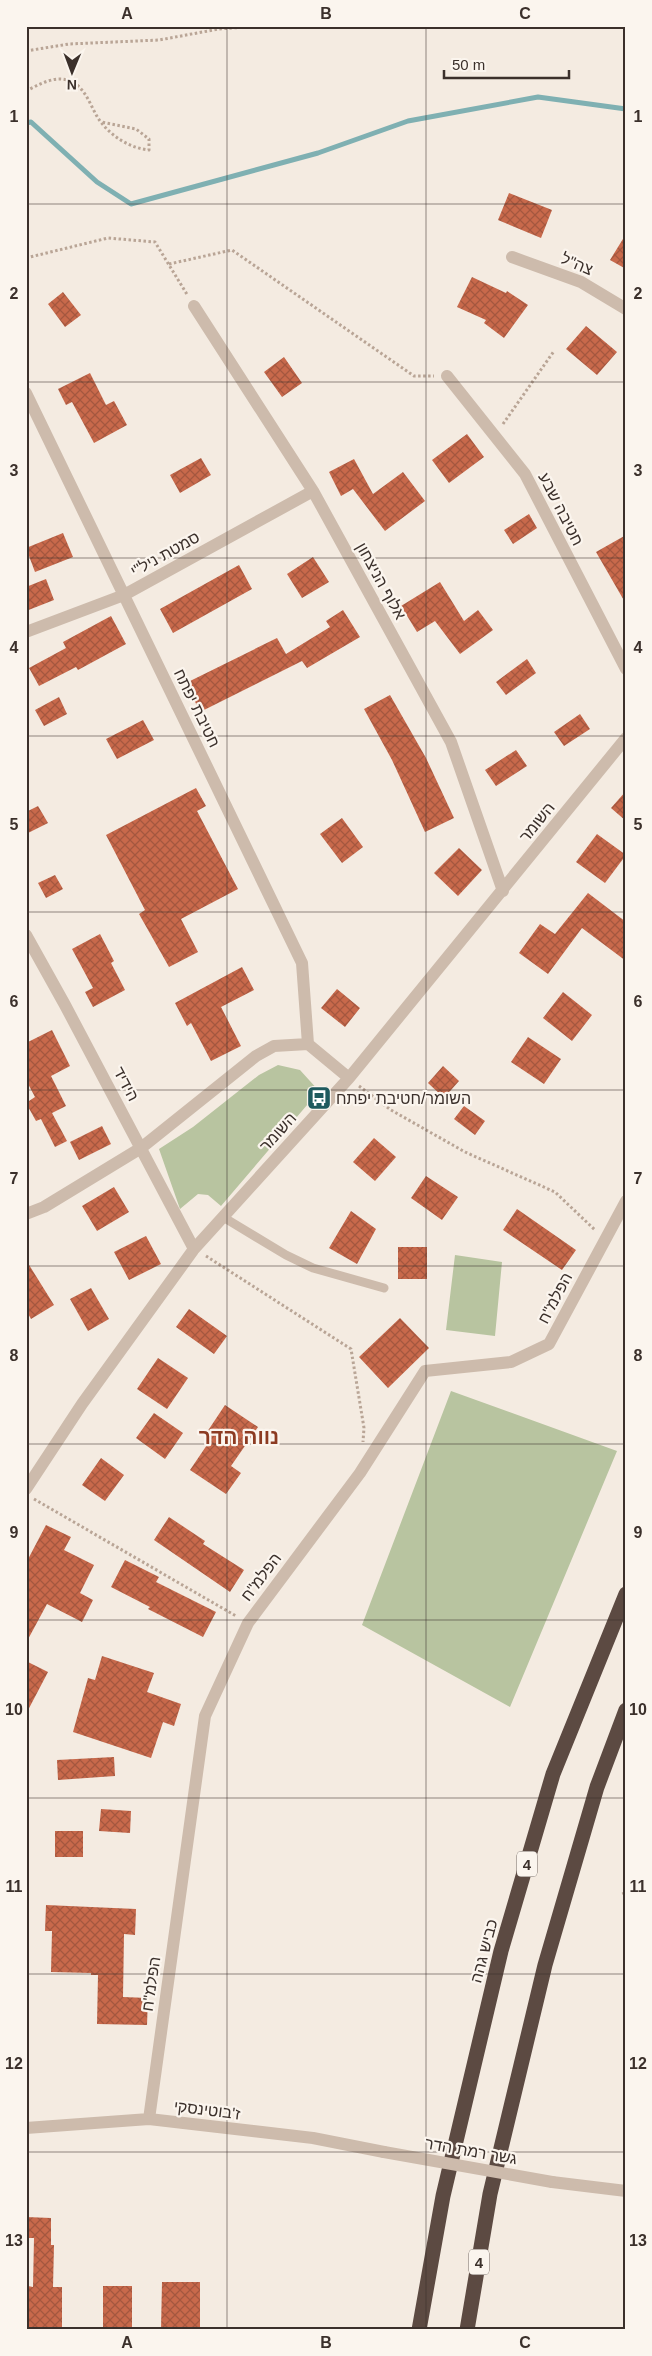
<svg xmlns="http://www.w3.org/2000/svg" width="652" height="2356" font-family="Arial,Heebo,sans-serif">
	<defs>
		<pattern id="building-cross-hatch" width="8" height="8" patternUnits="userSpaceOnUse" patternTransform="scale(1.25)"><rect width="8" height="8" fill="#c8694b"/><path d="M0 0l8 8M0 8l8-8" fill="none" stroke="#a4573f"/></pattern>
	</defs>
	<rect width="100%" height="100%" fill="#f4ebe1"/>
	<path fill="#b8c4a0" d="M278,1065l22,5 19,21 -98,115 -13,-11 -10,-1 -18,15 -21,-60 34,-22 66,-52z
		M455,1255l47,7 -7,74 -49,-6z
		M451,1391l166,60 -107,256 -148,-82z"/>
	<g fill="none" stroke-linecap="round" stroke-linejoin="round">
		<path stroke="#7fb0b2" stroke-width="5" d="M26,123l5,-1 66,60 34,22 187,-51 90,-32 130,-24 88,12"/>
	</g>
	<path fill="url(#building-cross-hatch)" d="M509,193l43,17 -11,28 -43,-18z
		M626,234v35l-16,-9z
		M472,277l34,16 1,-2 21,14 -24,33 -20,-15 2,-3 -29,-13z
		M63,292l18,23 -16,12 -17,-23z
		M586,326l31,26 -20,23 -31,-26z
		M284,357l18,26 -20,14 -18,-25z
		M90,373l16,32 8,-4 13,24 -33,18 -22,-41 -6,3 -8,-16z
		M467,434l17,23 -35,26 -17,-23z
		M201,458l10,17 -31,18 -10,-18z
		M354,459l19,35 30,-22 22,29 -40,30 -32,-42 -12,7 -12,-24z
		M529,514l8,14 -24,16 -9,-14z
		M63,533l10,24 -38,15 -9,-24z
		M626,535v69l-30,-52z
		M313,557l16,25 -27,16 -15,-24z
		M239,565l13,24 -79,44 -13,-24z
		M46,579l8,21 -28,11v-24z
		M440,582l24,39 14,-11 15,20 -33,24 -25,-33 -18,11 -16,-26z
		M343,610l17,27 -53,31 -5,-7 -102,51 -14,-29 91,-45 9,16 44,-27 -4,-6z
		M111,616l15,28 -48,26 -2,-3 -37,19 -10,-18 37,-20 -3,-6z
		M527,659l9,14 -30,22 -10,-13z
		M390,695l36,63 28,60 -29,14 -33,-72 -28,-51z
		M59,697l8,17 -23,12 -9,-16z
		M580,714l10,15 -26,17 -10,-14z
		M143,720l11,20 -37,19 -11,-20z
		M516,750l11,16 -31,20 -11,-16z
		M196,788l10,18 -9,5 41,78 -57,30 17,33 -29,15 -30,-53 6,-4 -39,-75z
		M626,791v30l-15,-13z
		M38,806l10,17 -22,11v-22z
		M342,818l21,29 -21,16 -22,-29z
		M597,834l29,21 -21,28 -29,-21z
		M459,848l23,22 -24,26 -24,-23z
		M55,875l8,14 -17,9 -8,-15z
		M588,893l38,29v39l-44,-33 -34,46 -29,-21 21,-29 15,10z
		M100,934l14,27 -3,2 14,27 -32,17 -8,-15 8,-4 -21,-39z
		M242,967l12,23 -33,17 20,39 -30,15 -20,-38 -4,3 -12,-23z
		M337,989l23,19 -15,19 -24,-19z
		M563,992l29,23 -20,26 -29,-23z
		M52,1030l18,36 -19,10 15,30 -14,7 15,28 -12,6 -14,-28 -5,2 -10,-18 9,-6 -9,-17v-37z
		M528,1037l33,22 -17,25 -33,-22z
		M443,1066l16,15 -15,17 -16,-15z
		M464,1106l21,15 -10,14 -21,-16z
		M102,1126l9,18 -32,16 -9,-18z
		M374,1138l22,19 -21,24 -22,-19z
		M426,1176l32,21 -16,23 -31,-22z
		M114,1187l15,25 -32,19 -15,-25z
		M517,1209l59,41 -14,20 -59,-40z
		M351,1211l25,18 -19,35 -28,-16z
		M146,1236l15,28 -32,16 -15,-28z
		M398,1247h29v32h-29z
		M26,1260l28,45 -23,14 -5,-9z
		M91,1288l18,31 -21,12 -18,-32z
		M189,1309l38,27 -13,18 -38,-27z
		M400,1318l29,30 -41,40 -29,-31z
		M158,1358l30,20 -21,31 -30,-20z
		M225,1405l33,22 -27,39 10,7 -15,21 -36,-24 21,-31 -6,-4z
		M154,1413l29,20 -18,26 -29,-21z
		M101,1458l23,17 -19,26 -23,-16z
		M169,1517l36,24 -2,3 41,26 -14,22 -76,-52z
		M46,1525l25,12 -7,13 30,15 -14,28 13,7 -11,22 -35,-18 -21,39v-80z
		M125,1560l34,17 -3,5 60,30 -13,25 -55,-28 2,-2 -39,-20z
		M102,1656l52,17 -7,19 34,12 -7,22 -11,-4 -12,36 -78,-26 15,-54 7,2z
		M26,1661l22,11 -22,42z
		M114,1757l1,19 -57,4 -1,-20z
		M101,1809l30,2 -1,22 -31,-2z
		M55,1831h28v26h-28z
		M46,1905l90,4 -1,26 -11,-1 -1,63 25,1 -1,27 -50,-1 1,-49h-7v-2l-40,-1 1,-41h-7z
		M26,2217l25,1v27h3l-1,42h9v43h-35l1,-44 5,1 1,-49h-8z
		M162,2282h38v48h-39z
		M103,2286h29v44h-29z"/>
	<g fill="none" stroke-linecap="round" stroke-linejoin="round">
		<path stroke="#b9a596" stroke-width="3" stroke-dasharray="2.5 2.5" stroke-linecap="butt" d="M26,51l43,-7 90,-4 60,-11 40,-3
			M26,91c12,-6 27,-15 41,-11 19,5 23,27 33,41 12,16 30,27 49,29v-11l-13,-10 -35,-7
			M26,258l82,-20 47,4 33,54
			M169,264l63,-14 182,126h20
			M503,424l51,-73
			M359,1086l32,24 74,42 90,40 40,38
			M206,1256l145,93 13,79 -1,14
			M34,1499l202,117
			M623,1892l3,6"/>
		<path stroke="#cdbbac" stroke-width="9" d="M223,1217l63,38 27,13 71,20"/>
		<path stroke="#cdbbac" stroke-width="12" d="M512,257l69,25 45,27
			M194,306l119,185 138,251 52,149
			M447,376l78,98 101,195
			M26,393l276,570 6,81
			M26,632l98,-37 189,-104
			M26,935l39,70 129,244
			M26,1214l18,-7 97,-59 115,-92 18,-10 34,-2 41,34
			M26,1489l56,-85 112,-155 155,-171 277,-340
			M149,2119l56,-403 43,-93 112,-150 65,-102 86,-9 38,-18 77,-143
			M26,2128l123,-9 164,19 71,14
			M552,2182l74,9"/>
		<path stroke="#5c4a42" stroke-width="15" d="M419,2330l24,-134 58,-245 52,-177 73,-180
			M467,2330l23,-136 55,-229 52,-178 29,-77"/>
		<path stroke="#cdbbac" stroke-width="12" d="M384,2152l168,30"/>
	</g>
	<path fill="none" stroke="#3b302b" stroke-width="1" stroke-opacity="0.55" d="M227,26v2304M426,26v2304M26,204h600M26,382h600M26,558h600M26,736h600M26,912h600M26,1090h600M26,1266h600M26,1444h600M26,1620h600M26,1798h600M26,1974h600M26,2152h600"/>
	<defs>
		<symbol id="bus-square" viewBox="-11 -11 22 22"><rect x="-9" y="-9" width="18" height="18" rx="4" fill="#1f5a5e" stroke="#fbf5ee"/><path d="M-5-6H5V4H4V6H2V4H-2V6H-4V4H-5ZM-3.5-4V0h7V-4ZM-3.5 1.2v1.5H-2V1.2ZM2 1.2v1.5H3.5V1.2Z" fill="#fff"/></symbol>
	</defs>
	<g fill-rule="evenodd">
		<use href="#bus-square" x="305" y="1084" width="28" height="28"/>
	</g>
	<g text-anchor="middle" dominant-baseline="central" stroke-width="4.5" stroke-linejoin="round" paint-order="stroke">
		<g fill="#fbf5ee" stroke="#756b66" stroke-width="1">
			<rect x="517" y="1851.5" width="20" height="25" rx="4"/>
			<rect x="469" y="2249.5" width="20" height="25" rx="4"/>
		</g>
		<g font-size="15" font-weight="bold" fill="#3b302b">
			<text x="527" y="1864">4</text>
			<text x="479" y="2262">4</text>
		</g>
		<g font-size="16" fill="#3b302b" stroke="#fbf5ee">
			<text transform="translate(577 264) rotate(23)">צה"ל</text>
			<text transform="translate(561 509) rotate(63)">חטיבה שבע</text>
			<text transform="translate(165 554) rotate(-29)">סמטת ניל"י</text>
			<text transform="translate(381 581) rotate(61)">אלוף הניצחון</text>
			<text transform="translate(197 708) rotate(64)">חטיבת יפתח</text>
			<text transform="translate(537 822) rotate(-51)">השומר</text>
			<text transform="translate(126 1084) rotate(62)">הידיד</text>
			<text transform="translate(278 1132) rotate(-48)">השומר</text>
			<text transform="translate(555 1298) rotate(-62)">הפלמ"ח</text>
			<text transform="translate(261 1577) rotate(-53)">הפלמ"ח</text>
			<text transform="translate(484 1951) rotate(-75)">כביש גהה</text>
			<text transform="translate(151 1984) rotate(-82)">הפלמ"ח</text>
			<text transform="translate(207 2110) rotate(7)">ז'בוטינסקי</text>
			<text transform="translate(471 2151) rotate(10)">גשר רמת הדר</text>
		</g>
		<g font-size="16" fill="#3b302b" stroke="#fbf5ee" text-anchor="start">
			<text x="336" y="1098">השומר/חטיבת יפתח</text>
		</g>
		<g font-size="21" font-weight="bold" fill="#8c3b22" stroke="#fbf5ee">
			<text x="239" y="1436">נווה הדר</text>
		</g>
	</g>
	<rect width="652" height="2356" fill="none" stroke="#fbf5ee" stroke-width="55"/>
	<g transform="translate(72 72) rotate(181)" stroke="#fbf5ee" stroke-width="4" paint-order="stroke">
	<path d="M0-4L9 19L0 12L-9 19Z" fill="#3b302b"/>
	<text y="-8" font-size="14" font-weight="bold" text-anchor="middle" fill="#3b302b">N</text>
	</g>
	<path d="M444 70v8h125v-8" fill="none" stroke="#3b302b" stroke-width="2.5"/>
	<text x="452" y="70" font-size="15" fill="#3b302b" stroke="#fbf5ee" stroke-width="4" paint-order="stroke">50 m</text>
	<rect x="28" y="28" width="596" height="2300" fill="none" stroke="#3b302b" stroke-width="2"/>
	<g font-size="16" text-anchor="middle" font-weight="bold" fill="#3b302b">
		<text x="127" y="19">A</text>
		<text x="326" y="19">B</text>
		<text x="525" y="19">C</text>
		<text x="14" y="122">1</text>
		<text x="638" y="122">1</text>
		<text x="14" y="299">2</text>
		<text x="638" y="299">2</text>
		<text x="14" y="476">3</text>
		<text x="638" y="476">3</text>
		<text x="14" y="653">4</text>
		<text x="638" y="653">4</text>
		<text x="14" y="830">5</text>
		<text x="638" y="830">5</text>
		<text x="14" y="1007">6</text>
		<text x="638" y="1007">6</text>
		<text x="14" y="1184">7</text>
		<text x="638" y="1184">7</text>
		<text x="14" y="1361">8</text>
		<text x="638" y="1361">8</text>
		<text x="14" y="1538">9</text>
		<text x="638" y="1538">9</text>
		<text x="14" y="1715">10</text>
		<text x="638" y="1715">10</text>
		<text x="14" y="1892">11</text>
		<text x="638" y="1892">11</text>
		<text x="14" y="2069">12</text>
		<text x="638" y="2069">12</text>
		<text x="14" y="2246">13</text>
		<text x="638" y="2246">13</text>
		<text x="127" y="2348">A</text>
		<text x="326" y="2348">B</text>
		<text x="525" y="2348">C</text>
	</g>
</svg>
